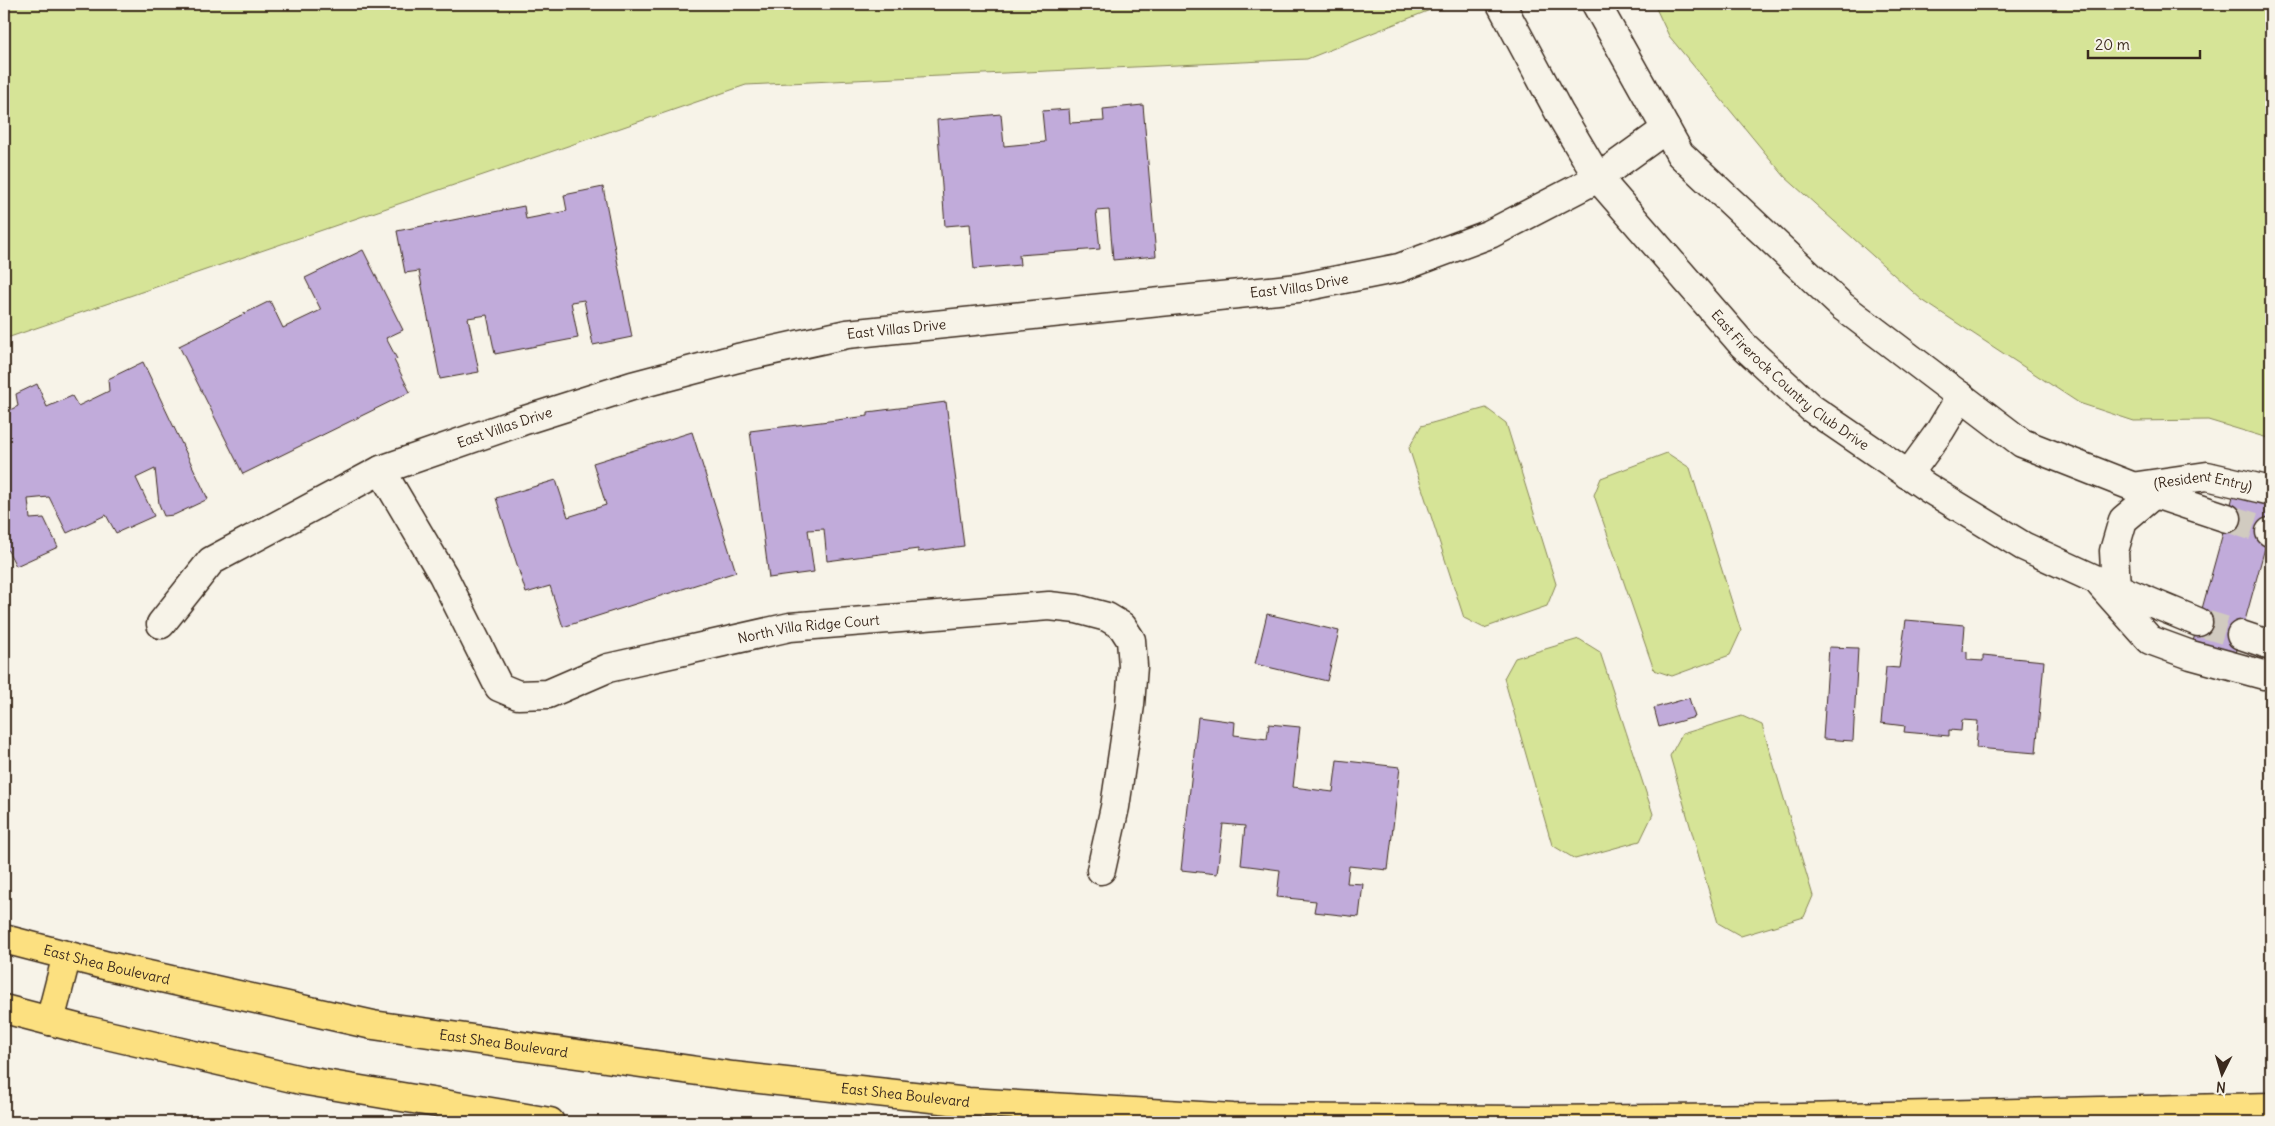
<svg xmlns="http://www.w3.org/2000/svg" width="2275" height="1126" font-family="Delius,sans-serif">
	<rect width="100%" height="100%" fill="#f7f3e8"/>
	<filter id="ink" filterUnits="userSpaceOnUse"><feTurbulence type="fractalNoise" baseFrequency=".02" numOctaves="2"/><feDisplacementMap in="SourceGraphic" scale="10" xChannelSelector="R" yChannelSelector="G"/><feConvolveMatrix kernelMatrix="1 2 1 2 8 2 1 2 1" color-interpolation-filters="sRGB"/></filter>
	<g filter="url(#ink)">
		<path fill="#d6e497" stroke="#88875a" d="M4,4h1441l-138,55 -561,26 -742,254z
			M1654,4h617v435l-63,-19 -74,1 -55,-18 -157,-103 -137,-123 -116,-141z
			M1486,408l20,15 50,161 -9,22 -63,22 -20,-10 -55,-170 12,-22z
			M1667,453l23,15 51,163 -11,24 -58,21 -18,-6 -60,-175 7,-17z
			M1579,639l21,13 53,162 -13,27 -65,18 -23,-14 -48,-167 11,-20z
			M1742,716l20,9 51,171 -9,21 -63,19 -23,-13 -48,-167 12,-22z"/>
		<path fill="#c1abda" stroke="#3b2a1e" d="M1143,105l13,151 -43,4 -4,-50 -13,1 4,38 -81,6 1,10 -46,4 -4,-45 -25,2 -8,-106 64,-6 3,32 41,-4 -3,-31 27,-2 1,14 34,-2 -1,-12z
			M603,187l29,150 -39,8 -9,-45 -13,2 7,36 -83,16 -8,-39 -19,3 11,54 -39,7 -21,-108 -14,2 -8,-42 127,-25 2,13 41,-8 -3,-16z
			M363,250l40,80 -17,8 11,21 -3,1 16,32 -167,82 -64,-128 91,-45 13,27 38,-18 -16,-32z
			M143,362l65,137 -34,16 -10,1 -5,-12 -4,-35 -19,9 18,38 -38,17 -10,-18 -39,18 -18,-36 -21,2 2,20 14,-1 14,29 -42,19 -12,-23v-130l14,-7 -2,-12 21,-10 10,23 25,-11 6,10 31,-15 -1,-12z
			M946,402l18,144 -46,6v-3l-91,12 -3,-32 -16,1 6,42 -45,6 -19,-147 118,-15v-4z
			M692,432l44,140 -173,55 -13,-41 -24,7 -30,-95 60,-18 12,37 38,-12 -13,-42z
			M2234,493l37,10v23l-36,131 -43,-12z
			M1267,614l72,17 -12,50 -72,-17z
			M1906,620l59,5 -2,26 4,1v8l16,1v-6l61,6 -8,92 -60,-5 2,-27 -16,-1 -1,11 -12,-1v6l-45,-4 1,-6 -24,-3 5,-56 13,1z
			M1829,647l29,1 -5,93 -30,-2z
			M1689,698l6,19 -36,10 -5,-19z
			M1198,717l37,5 -1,13 33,4 2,-15 31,3 -7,60 40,5 4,-32 63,7 -12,103 -39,-4 -2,17 16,1 -4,33 -45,-5 2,-11 -39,-4 3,-27 -39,-5 4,-39 -22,-2 -6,50 -36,-4z"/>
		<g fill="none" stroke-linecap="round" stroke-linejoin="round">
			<path stroke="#d1cbc0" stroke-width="28" stroke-dasharray="28 14" stroke-linecap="butt" d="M2227,518l43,14
				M2198,622l43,13"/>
			<defs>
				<g id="minor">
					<path id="s1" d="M1501,4l59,110 38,64 145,167 68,63 117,80 95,58 74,34 101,42"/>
					<path d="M1596,4l84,150 162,152 180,137 112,44 93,31"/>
					<path id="s2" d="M381,470l62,105 56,112 19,8 30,-1 60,-26 182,-41 259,-21 28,3 30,8 15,9 9,14 2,26 -3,39 -15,102 -14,63"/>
					<path d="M1908,475l32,-44 21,-35"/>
					<path id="s3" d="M2138,486l69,-10 64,15"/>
					<path d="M2270,532h1"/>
					<path d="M2101,585l49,55 41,15 73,20h7"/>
					<path d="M2116,588l-2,-37 9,-31 31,-26"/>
					<path id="s4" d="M161,624l50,-63 170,-91 141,-49 110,-35 106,-28 109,-24 451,-46 101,-20 91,-34 108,-56 68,-49"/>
					<path d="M2241,635l30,10"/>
				</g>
				<g id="major">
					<path id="s5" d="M4,939l104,27 265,59 360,51 235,26 265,16 297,2 270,-2 471,-11"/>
					<path d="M4,1009l77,20 220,51 249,42"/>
					<path d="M50,1021l17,-66"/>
				</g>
			</defs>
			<use href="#minor" stroke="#3b2a1e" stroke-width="31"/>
			<use href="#major" stroke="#3b2a1e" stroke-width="31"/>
			<use href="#minor" stroke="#f7f3e8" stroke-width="28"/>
			<use href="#major" stroke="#fce080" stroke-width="28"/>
		</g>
	</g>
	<g text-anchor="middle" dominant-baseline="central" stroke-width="4.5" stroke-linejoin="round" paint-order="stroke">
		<g font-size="14" fill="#3b2a1e" stroke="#f7f3e8">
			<text stroke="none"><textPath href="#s4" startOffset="1214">East Villas Drive</textPath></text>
			<text stroke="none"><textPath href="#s4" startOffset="809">East Villas Drive</textPath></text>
			<text stroke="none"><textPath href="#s1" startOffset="479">East Firerock Country Club Drive</textPath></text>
			<text stroke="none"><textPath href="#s4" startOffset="404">East Villas Drive</textPath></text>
			<text stroke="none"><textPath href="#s3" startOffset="66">(Resident Entry)</textPath></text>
			<text stroke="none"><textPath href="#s2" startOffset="568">North Villa Ridge Court</textPath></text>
			<text stroke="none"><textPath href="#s5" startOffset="106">East Shea Boulevard</textPath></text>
			<text stroke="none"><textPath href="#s5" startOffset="511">East Shea Boulevard</textPath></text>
			<text stroke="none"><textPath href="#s5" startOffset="916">East Shea Boulevard</textPath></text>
		</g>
	</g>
	<rect width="2275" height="1126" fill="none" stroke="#f7f3e8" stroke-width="20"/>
	<rect x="10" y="10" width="2255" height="1106" fill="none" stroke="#3b2a1e" stroke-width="2" filter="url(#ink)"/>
	<g transform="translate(2222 1074) rotate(185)" stroke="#f7f3e8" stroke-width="4" paint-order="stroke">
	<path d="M0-4L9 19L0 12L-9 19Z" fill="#3b2a1e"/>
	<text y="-8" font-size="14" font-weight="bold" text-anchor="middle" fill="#3b2a1e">N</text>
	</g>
	<path d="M2088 50v8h112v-8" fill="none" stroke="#3b2a1e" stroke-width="2.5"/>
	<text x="2095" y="50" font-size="15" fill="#3b2a1e" stroke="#f7f3e8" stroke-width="4" paint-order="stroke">20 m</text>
</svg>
